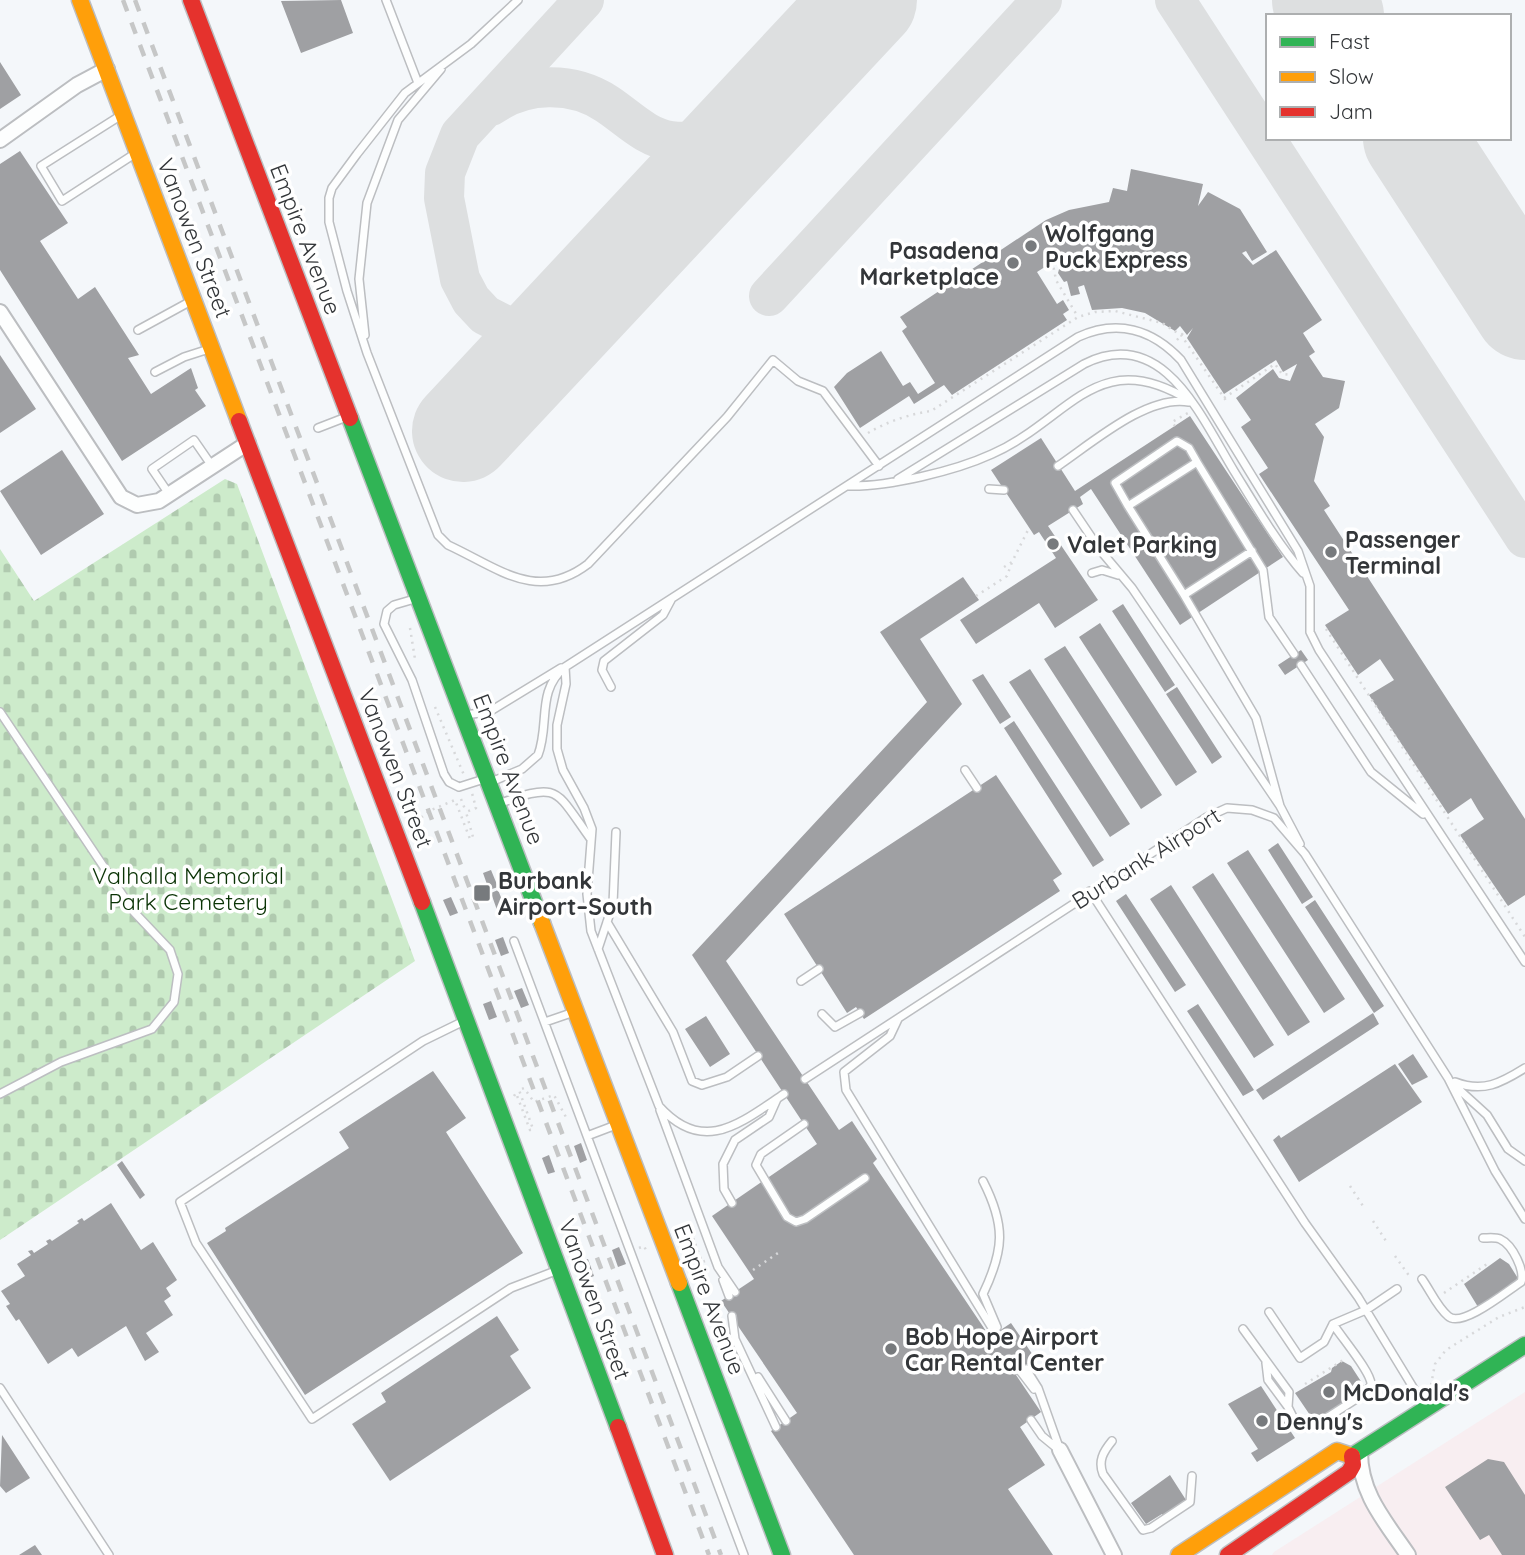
<svg xmlns="http://www.w3.org/2000/svg" width="1525" height="1555" font-family="Quicksand,sans-serif">
	<defs>
		<pattern id="cemetery-stones" width="16" height="16" patternUnits="userSpaceOnUse" patternTransform="scale(1.75)"><rect width="16" height="16" fill="#cdebcb"/><path d="M2 7V4a2 2 0 0 1 4 0v3zM10 15v-3a2 2 0 0 1 4 0v3z" fill="#b0caaf"/></pattern>
	</defs>
	<rect width="100%" height="100%" fill="#f4f7fa"/>
	<path fill="#f8eef1" d="M1525,1392v163h-253l2,-3z"/>
	<path fill="url(#cemetery-stones)" d="M225,479l12,5 178,477 -415,279v-691l34,52z"/>
	<g fill="none" stroke-linecap="round" stroke-linejoin="round">
		<path stroke="#dddfe0" stroke-width="40" d="M1175,0l350,538
			M1330,0l5,16
			M491,106c34,-24 81,-25 116,-2 20,13 39,34 64,37 33,4 58,-8 86,-24
			M1502,273l23,24
			M769,296l273,-296
			M573,314l-36,14 -28,-1 -24,-12 -14,-15 -11,-21 -16,-81 1,-25 15,-38 124,-135"/>
		<path stroke="#dddfe0" stroke-width="102" d="M1323,0l10,16
			M1414,138l111,171
			M463,431l403,-431"/>
	</g>
	<path fill="#9fa0a3" d="M341,0l12,33 -52,20 -20,-52z
		M0,62l21,33 -21,14z
		M20,151l48,72 -28,18 38,58 17,-12 44,68 -11,3 23,36 40,-26 7,20 -3,2 11,16 -84,55 -122,-191v-106z
		M1131,169l72,15 -5,22 10,-14 32,17 27,43 -15,9 -6,-10 -4,2 11,12 23,-15 46,70 -19,13 12,19 -6,4 14,21 22,4 -6,27 -24,16 9,13 -10,44 16,25 -6,4 201,309v76l-17,11 -48,-71 24,-16 -6,-9 -7,-12 -23,16 -79,-119 25,-15 -14,-21 -22,16 -33,-50 24,-15 -90,-136 9,-6 -27,-41 10,-7 -15,-22 37,-29 6,9 11,3 7,-17 -14,8 -7,-12 -52,34 -37,-56 6,-10 -6,7 -7,-9 -5,5 -30,-18 -23,-5 -30,2 -8,-25 -6,2 2,7 -9,2 -4,-15 -3,1 -6,-9 3,-11 -5,-12 -9,6 4,7 -14,9 20,32 6,-4 6,10 -6,4 4,6 -115,75 -8,-10 -30,19 -5,-8 -49,32 -26,-41 13,-14 34,-22 22,35 7,-4 8,12 17,-11 -33,-52 5,-4 -7,-10 146,-97 23,-10 40,-8 4,-14 14,3z
		M0,355l36,54 -36,24z
		M1190,416l93,141 -103,68 -89,-136 -11,8 3,7 -35,22 50,74 -43,28 -16,-25 -63,41 -16,-24 96,-62 -17,-26 -5,3 -43,-65 50,-32 34,53z
		M62,450l42,64 -63,41 -41,-64z
		M963,577l16,23 -59,39 42,65 -236,257 113,169 13,-9 25,38 -4,4 117,174 21,-14 26,38 -21,14 25,37 -21,15 25,38 -37,24 45,66h-199l-83,-124 26,-18 -76,-112 33,-22 -42,-63 105,-72 -125,-189 235,-253 -47,-70z
		M1123,604l52,81 -10,7 -53,-81z
		M1100,623l97,149 -21,14 -97,-149z
		M1065,646l97,149 -21,14 -97,-150z
		M1301,650l7,10 -23,15 -7,-10z
		M1030,669l100,155 -20,13 -101,-155z
		M983,674l28,43 -11,7 -28,-44z
		M1177,687l45,70 -10,7 -46,-70z
		M1014,721l90,139 -11,7 -89,-139z
		M996,775l66,99 -9,6 7,11 -196,128 -8,-12 -9,6 -63,-99z
		M1278,843l35,54 -11,7 -34,-54z
		M1248,850l97,149 -21,14 -97,-150z
		M491,870l7,17 -9,3 -6,-17z
		M1213,873l97,149 -22,14 -96,-149z
		M1171,885l103,160 -20,13 -104,-159z
		M498,890l7,17 -8,3 -6,-17z
		M1126,894l60,91 -11,7 -59,-91z
		M451,897l7,16 -8,3 -7,-16z
		M1315,900l69,106 -10,7 -69,-106z
		M503,937l6,16 -8,3 -6,-16z
		M522,988l7,17 -8,3 -7,-17z
		M491,1001l6,16 -8,3 -6,-16z
		M1198,1004l56,86 -11,6 -56,-85z
		M1373,1013l6,11 -116,76 -7,-10z
		M706,1016l24,38 -20,13 -25,-38z
		M1413,1054l15,23 -16,8 -14,-21z
		M1395,1064l27,38 -123,80 -26,-42 6,-5 2,3z
		M433,1071l33,47 -20,14 77,121 -218,142 -98,-152 19,-12 -1,-3 124,-80 -10,-16z
		M581,1143l6,17 -7,3 -6,-17z
		M549,1155l6,17 -7,2 -6,-16z
		M122,1161l23,34 -5,4 -23,-34z
		M111,1203l30,47 12,-8 24,38 -11,8 5,8 -7,5 9,14 -27,18 13,19 -14,9 -19,-35 -48,31 -6,-9 -24,16 -29,-45 -3,2 -10,-15 4,-2 -9,-13 24,-15 -8,-12 14,-9 -3,-4 4,-1 2,3 14,-9 -2,-3 4,-2 2,2 27,-18 -2,-2 5,-3 2,3z
		M619,1247l7,17 -8,3 -6,-17z
		M1500,1258l9,6 10,16 -13,11 -1,-2 -27,18 -14,-23z
		M588,1259l6,17 -7,3 -7,-17z
		M497,1316l22,34 -9,6 21,32 -141,93 -38,-57 34,-22 -5,-9z
		M1342,1361l9,5 13,20 -2,7 -48,28 -19,-28 36,-21 1,-4z
		M1261,1386l34,52 -38,24 -6,-9 7,-4 -30,-45z
		M2,1435l28,43 -24,15 -6,-7z
		M1488,1459l16,3 21,33v60h-23l-13,-20 -9,5 -35,-53z
		M1170,1475l16,25 -15,10 2,2 -10,4 -1,-2 -16,10 -15,-21z
		M35,1545l7,10h-23z"/>
	<g fill="none" stroke-linecap="round" stroke-linejoin="round">
		<defs>
			<path id="lane" d="M386,0l32,83
				M518,0l-47,44 -66,49 -48,61 -25,34 -3,10v24l18,69 20,62 71,182 10,10c50,23 89,58 140,19l139,-147 46,-57 25,21 25,10 56,75
				M123,114l-82,52 21,35 74,-48
				M138,330l53,-29
				M365,335l-6,-56 8,-76 31,-83 43,-51
				M155,372l29,-15 28,-9
				M318,428l31,-12
				M1058,466c34,-23 90,-72 131,-64
				M898,479l186,-115c79,-40 117,53 150,107 21,34 43,72 69,102
				M848,486c40,1 107,-15 144,-32 77,-34 105,-111 198,-53
				M989,489l15,1
				M169,494l-17,-25 42,-29 18,26
				M1128,506l-13,-23 62,-42 12,7 8,14
				M1073,510l27,40 32,38 148,218
				M1252,551l-68,44 -56,-89 69,-44 66,108 6,47 25,37
				M1092,573l10,-3 16,5
				M1184,595l72,123 24,88 20,38
				M418,598l-24,7 -7,6 -3,13 28,56 32,94 5,8 10,5 25,-8
				M1301,665l70,107 52,42
				M565,667l1,17 -9,41v24l6,21 21,38 8,21 -5,65 4,37 68,175c44,49 80,18 125,-12
				M611,687l-9,-17 2,-9 59,-46 8,-15
				M0,712l134,200 36,38 8,24 -4,28 -22,27 -91,33 -61,32
				M464,715l25,-3 72,-44
				M965,770l12,18
				M491,782l31,-13 16,-14c12,-31 -2,-64 27,-88l513,-330c39,-18 74,-8 103,23l117,191 12,35v46l9,18 206,312
				M498,804c62,-22 56,-16 92,34
				M1090,891l215,332 53,74 67,110
				M607,922l66,110 19,49 10,4 25,-8 31,-21
				M514,941l230,614
				M598,949l15,-45 3,-72
				M801,981l18,-12
				M822,1014l13,13 25,-14
				M898,1019l-8,17 -46,36 2,18 149,243
				M466,1020l-43,21 -243,161 16,41 116,176 199,-131 47,-18
				M545,1022l29,-10
				M805,1079l402,-262 20,-9 25,2 22,8 31,36 143,224 47,93 30,48
				M1455,1082c28,11 46,1 70,-14
				M1453,1084l34,31 21,34 17,12
				M660,1110l58,157 17,25
				M804,1124l-43,30 -5,11 31,52 9,5 9,-3 60,-41
				M587,1136l29,-11
				M983,1181c23,45 21,69 0,113l14,33
				M732,1203l-8,-14 -1,-25 12,-24 34,-23 8,-18
				M1422,1279c8,11 15,28 26,37 13,13 59,-25 73,-34 4,-11 -8,-37 -21,-43 -4,-2 -12,-1 -17,-1
				M723,1280l6,16
				M1269,1312l31,46 24,-16 9,-18 33,-14 31,-21
				M732,1316l3,23 41,88
				M1243,1329l46,63 -1,15 8,16 18,3 53,-34 4,-8c0,-12 -29,-46 -38,-60
				M1266,1363l2,17 20,27
				M1026,1369l12,19 22,62
				M1021,1372l13,17
				M758,1377l28,44
				M0,1388l109,167
				M1031,1420l11,16 17,14
				M1112,1441c-9,11 -14,20 -9,33l40,56 8,-2 39,-26 2,-26"/>
			<path id="street" d="M0,140l77,-55 30,-16
				M0,312l121,185 16,8 22,-4 89,-58
				M1060,1450l54,105
				M1360,1452c0,42 25,69 48,103"/>
			<path id="fast" d="M350,418l192,505
				M422,902l196,525
				M679,1283l103,272
				M1352,1456l173,-111"/>
			<path id="slow" d="M80,0l159,421
				M542,923l137,360
				M1179,1555l158,-104 15,5"/>
			<path id="jam" d="M191,0l159,418
				M239,421l183,481
				M618,1427l47,128
				M1228,1555l121,-83 4,-7 -1,-9"/>
		</defs>
		<use href="#lane" stroke="#bcbec1" stroke-width="10"/>
		<use href="#street" stroke="#bcbec1" stroke-width="18"/>
		<use href="#fast" stroke="#bcbec1" stroke-width="19"/>
		<use href="#slow" stroke="#bcbec1" stroke-width="19"/>
		<use href="#jam" stroke="#bcbec1" stroke-width="19"/>
		<path stroke="#d7d8da" stroke-width="2.5" stroke-dasharray="2 5" stroke-linecap="butt" d="M1051,254l5,26 22,37
			M1177,340l7,-8
			M1224,398l51,-34 7,10 10,1
			M1175,426l-3,-4 16,-9
			M868,433c18,-11 42,-19 63,-22l147,-94 17,-5 20,-1 47,12 19,12 46,67
			M1004,567l8,-5 17,-34
			M976,596l31,-20 5,-14
			M410,628l5,31
			M1326,629l199,308
			M435,707l29,68
			M461,799l5,13
			M416,822l13,-11 26,-11 15,39 3,-2 -7,-25 10,-4 -4,-15
			M514,1096l2,-3 14,37 3,-1 -14,-39 5,-2 10,14 20,-7 13,24
			M1350,1186l13,20
			M1373,1221l13,20
			M682,1231l8,10 4,-1 8,22 3,-1
			M694,1240l-4,-10 4,-1
			M639,1248l5,-2 2,4
			M1395,1256l15,21
			M753,1270l25,-17
			M1444,1293l46,-31
			M1305,1384l40,-25
			M1431,1385l4,-21 11,-14 53,-33 26,-10"/>
		<use href="#lane" stroke="#fdfefe" stroke-width="7"/>
		<use href="#street" stroke="#fdfefe" stroke-width="14"/>
		<use href="#fast" stroke="#30b455" stroke-width="16"/>
		<use href="#slow" stroke="#ff9f0a" stroke-width="16"/>
		<use href="#jam" stroke="#e5322d" stroke-width="16"/>
		<path stroke="#c6c7c7" stroke-width="4.5" stroke-dasharray="12 12" stroke-linecap="butt" d="M123,0l586,1555
			M135,0l586,1555"/>
	</g>
	<g fill="#777a7d" stroke="#fff" stroke-width="2.5">
		<circle cx="1031" cy="246" r="7"/>
		<circle cx="1013" cy="263" r="7"/>
		<circle cx="1053" cy="544" r="7"/>
		<circle cx="1331" cy="552" r="7"/>
		<rect x="473" y="884" width="18" height="18" rx="3.5"/>
		<circle cx="891" cy="1349" r="7"/>
		<circle cx="1329" cy="1392" r="7"/>
		<circle cx="1262" cy="1421" r="7"/>
	</g>
	<g text-anchor="middle" dominant-baseline="central" stroke-width="7" stroke-linejoin="round" paint-order="stroke">
		<g font-size="23" font-weight="bold" fill="#333639" stroke="#fff" text-anchor="start">
			<text x="1045" y="233">Wolfgang<tspan x="1045" dy="26">Puck Express</tspan></text>
			<text x="999" y="250" text-anchor="end">Pasadena<tspan x="999" dy="26">Marketplace</tspan></text>
			<text x="1345" y="539">Passenger<tspan x="1345" dy="26">Terminal</tspan></text>
			<text x="1067" y="544">Valet Parking</text>
			<text x="498" y="880">Burbank<tspan x="498" dy="26">Airport–South</tspan></text>
			<text x="905" y="1336">Bob Hope Airport<tspan x="905" dy="26">Car Rental Center</tspan></text>
			<text x="1343" y="1392">McDonald's</text>
			<text x="1276" y="1421">Denny's</text>
		</g>
		<g font-size="23" fill="#333639" stroke="#fff">
			<text transform="translate(195 238) rotate(69)">Vanowen Street</text>
			<text transform="translate(306 239) rotate(69)">Empire Avenue</text>
			<text transform="translate(396 768) rotate(69)">Vanowen Street</text>
			<text transform="translate(509 769) rotate(69)">Empire Avenue</text>
			<text transform="translate(1146 858) rotate(-32)">Burbank Airport</text>
			<text transform="translate(595 1299) rotate(70)">Vanowen Street</text>
			<text transform="translate(710 1299) rotate(69)">Empire Avenue</text>
		</g>
		<g font-size="23" fill="#0a3305" stroke="#fff">
			<text x="188" y="875">Valhalla Memorial<tspan x="188" dy="26">Park Cemetery</tspan></text>
		</g>
	</g>
	<rect x="1266" y="14" width="245" height="126" fill="#ffffff" stroke="#adafb0" stroke-width="2"/>
	<rect x="1280" y="37" width="35" height="10" fill="#30b455" stroke="#adafb0" stroke-width="2"/>
	<text x="1329" y="49" font-size="21" fill="#333639">Fast</text>
	<rect x="1280" y="72" width="35" height="10" fill="#ff9f0a" stroke="#adafb0" stroke-width="2"/>
	<text x="1329" y="84" font-size="21" fill="#333639">Slow</text>
	<rect x="1280" y="107" width="35" height="10" fill="#e5322d" stroke="#adafb0" stroke-width="2"/>
	<text x="1329" y="119" font-size="21" fill="#333639">Jam</text>
</svg>
